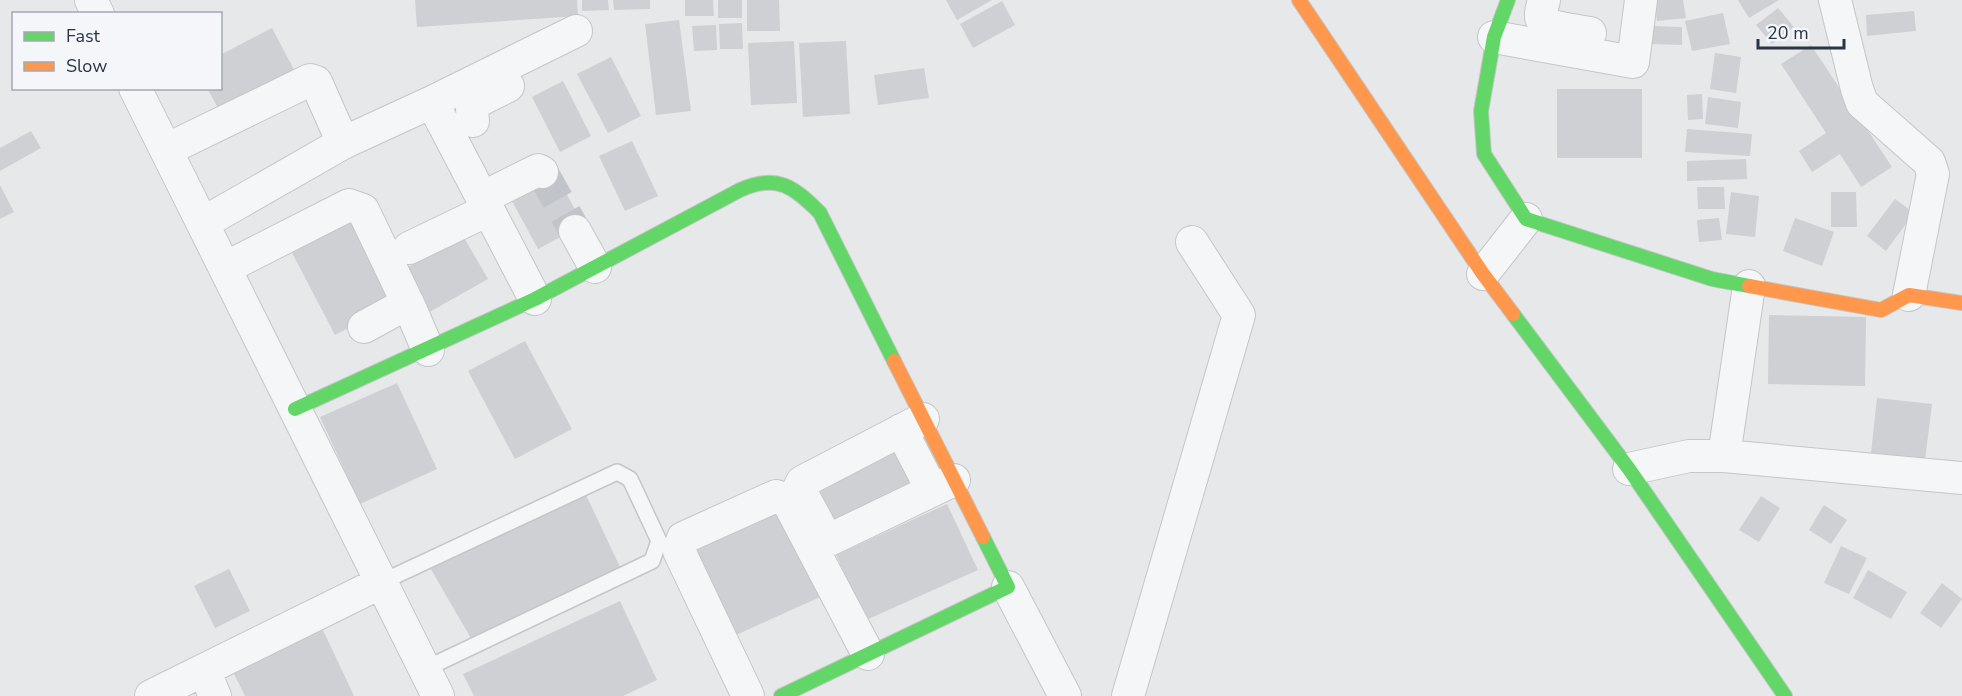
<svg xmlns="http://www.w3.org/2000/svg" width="1962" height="696" font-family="'Nunito Sans',sans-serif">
	<rect width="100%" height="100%" fill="#e6e8ea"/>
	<path fill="#ced0d3" d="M415,0h162l1,16 -161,11z
		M582,0h26l1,10 -27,1z
		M613,0h37v9l-36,1z
		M685,0h28l1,16h-29z
		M718,0h24v18h-24z
		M747,0h32l1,31h-33z
		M946,0h46l-35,20z
		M1654,0h29l3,18 -29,3z
		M1738,0h41l-30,18z
		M1002,1l13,24 -42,23 -13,-24z
		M1778,8l16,19 -22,17 -16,-19z
		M1914,11l2,20 -49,5 -1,-21z
		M1723,13l7,31 -38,7 -7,-30z
		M679,20l12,91 -35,4 -11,-91z
		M742,23l1,26h-23l-1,-25z
		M716,25l1,25 -23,1 -2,-25z
		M1651,26l31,1v18l-31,-1z
		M272,28l28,53 -75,40 -18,-33h13v-33z
		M794,41l3,62 -46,2 -3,-62z
		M846,41l4,73 -47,3 -4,-74z
		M1811,45l81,122 -31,20 -21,-33 -28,18 -13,-21 27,-18 -45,-69z
		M1715,53l26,4 -5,36 -26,-4z
		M611,57l30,59 -33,17 -31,-59z
		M924,68l5,30 -51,7 -4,-30z
		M563,81l28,55 -31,16 -28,-55z
		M1557,89h85v69h-85z
		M1702,94l1,25 -15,1 -1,-25z
		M1708,97l33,5 -3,26 -33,-4z
		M1687,129l65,5 -2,22 -65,-4z
		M31,131l10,17 -41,23v-23z
		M632,141l26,55 -33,15 -26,-55z
		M1746,159l1,20 -60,2v-20z
		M553,168l30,57 -45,24 -31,-57z
		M0,185l14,27 -14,7z
		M1697,187h27l1,22h-27z
		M1731,192l28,4 -4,41 -29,-3z
		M1831,192h25l1,35h-26z
		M1895,199l19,14 -28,38 -19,-15z
		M358,217l43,84 -66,34 -46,-88z
		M1719,218l3,22 -23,2 -2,-22z
		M1795,218l39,14 -12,34 -39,-15z
		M463,236l25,43 -62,35 -25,-43z
		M1769,315l97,2 -1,69 -97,-2z
		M525,341l47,88 -57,30 -47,-88z
		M397,383l40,86 -77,35 -40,-87z
		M1877,398l55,6 -7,56 -54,-7z
		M896,437l27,49 -95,48 -26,-48z
		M586,495l35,74 -149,71 -43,-74z
		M1761,496l19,12 -21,34 -20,-12z
		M947,504l31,66 -112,50 -30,-65z
		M1824,505l23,15 -16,24 -22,-14z
		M781,507l48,86 -93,42 -40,-86z
		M1841,546l26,12 -18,36 -25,-11z
		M229,569l21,42 -35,17 -21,-42z
		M1868,570l39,22 -16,27 -38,-21z
		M1942,583l20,16 -21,29 -21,-15z
		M620,601l37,79 -34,16h-149l-11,-22z
		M323,630l31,66h-109l-12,-24z"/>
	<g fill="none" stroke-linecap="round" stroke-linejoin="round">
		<path stroke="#c1c4c9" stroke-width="32" stroke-dasharray="32 16" stroke-linecap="butt" d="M542,172l33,59"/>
		<defs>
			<path id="lane" d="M382,582l235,-110 13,7 29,62 -7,20 -227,108"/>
			<path id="street" d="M91,0l7,14
				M1544,0c-1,5 -5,15 -2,20 4,8 38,11 48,13
				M1835,0l22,89 5,14 67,59 4,12 -24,121
				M1494,37l139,25 8,-62
				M135,88l303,608
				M432,102l144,-71
				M473,121l-1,-12 4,-7 32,-16
				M166,150l144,-70 6,2 27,61
				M482,198l56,-28 4,2
				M203,223l140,-80 89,-41 103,197
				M575,231l20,36
				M409,248l79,-38
				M225,268l124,-63 14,5 48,100 17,40
				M1483,274l43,-55
				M364,327l44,-24
				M923,419l-121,63 -3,6 27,50 5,1 123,-59
				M901,430l31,60
				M1724,456l25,-170
				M1629,469l60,-13h35l238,22
				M1008,587l57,109
				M204,670l11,26
				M151,696l231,-114
				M748,696l-69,-145 4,-13 93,-42 11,4 81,154
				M1128,696l111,-381 -47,-73"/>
			<path id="fast" d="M1508,0l-14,37 -13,74 3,43 42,65 186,60 37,7
				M1513,314l116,155 156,227
				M295,409l240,-110 205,-109c37,-17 54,-3 80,23l74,148
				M781,696l227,-109 -25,-50"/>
			<path id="slow" d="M1299,0l184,274 30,40
				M1749,286l132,24 28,-15 53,8
				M894,361l89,176"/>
		</defs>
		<use href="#lane" stroke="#c4c6c8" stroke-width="18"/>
		<use href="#street" stroke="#c4c6c8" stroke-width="34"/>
		<use href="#fast" stroke="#c4c6c8" stroke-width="16"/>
		<use href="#slow" stroke="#c4c6c8" stroke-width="16"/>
		<use href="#lane" stroke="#f5f6f7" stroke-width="15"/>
		<use href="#street" stroke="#f5f6f7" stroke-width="32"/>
		<use href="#fast" stroke="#63d668" stroke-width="14"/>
		<use href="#slow" stroke="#ff974d" stroke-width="14"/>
	</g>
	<rect x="12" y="12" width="210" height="78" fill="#f4f6f9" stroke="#a4a8b1" stroke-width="1.5"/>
	<rect x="24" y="32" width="30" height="9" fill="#63d668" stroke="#a4a8b1" stroke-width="1.5"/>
	<text x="66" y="42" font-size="18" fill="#2b3445">Fast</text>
	<rect x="24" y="62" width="30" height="9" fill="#ff974d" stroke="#a4a8b1" stroke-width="1.5"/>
	<text x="66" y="72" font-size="18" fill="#2b3445">Slow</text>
	<path d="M1758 39v9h86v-9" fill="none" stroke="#2b3445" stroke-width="3"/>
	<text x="1767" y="39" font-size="18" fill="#2b3445" stroke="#f4f6f9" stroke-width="4.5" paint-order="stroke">20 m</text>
</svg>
